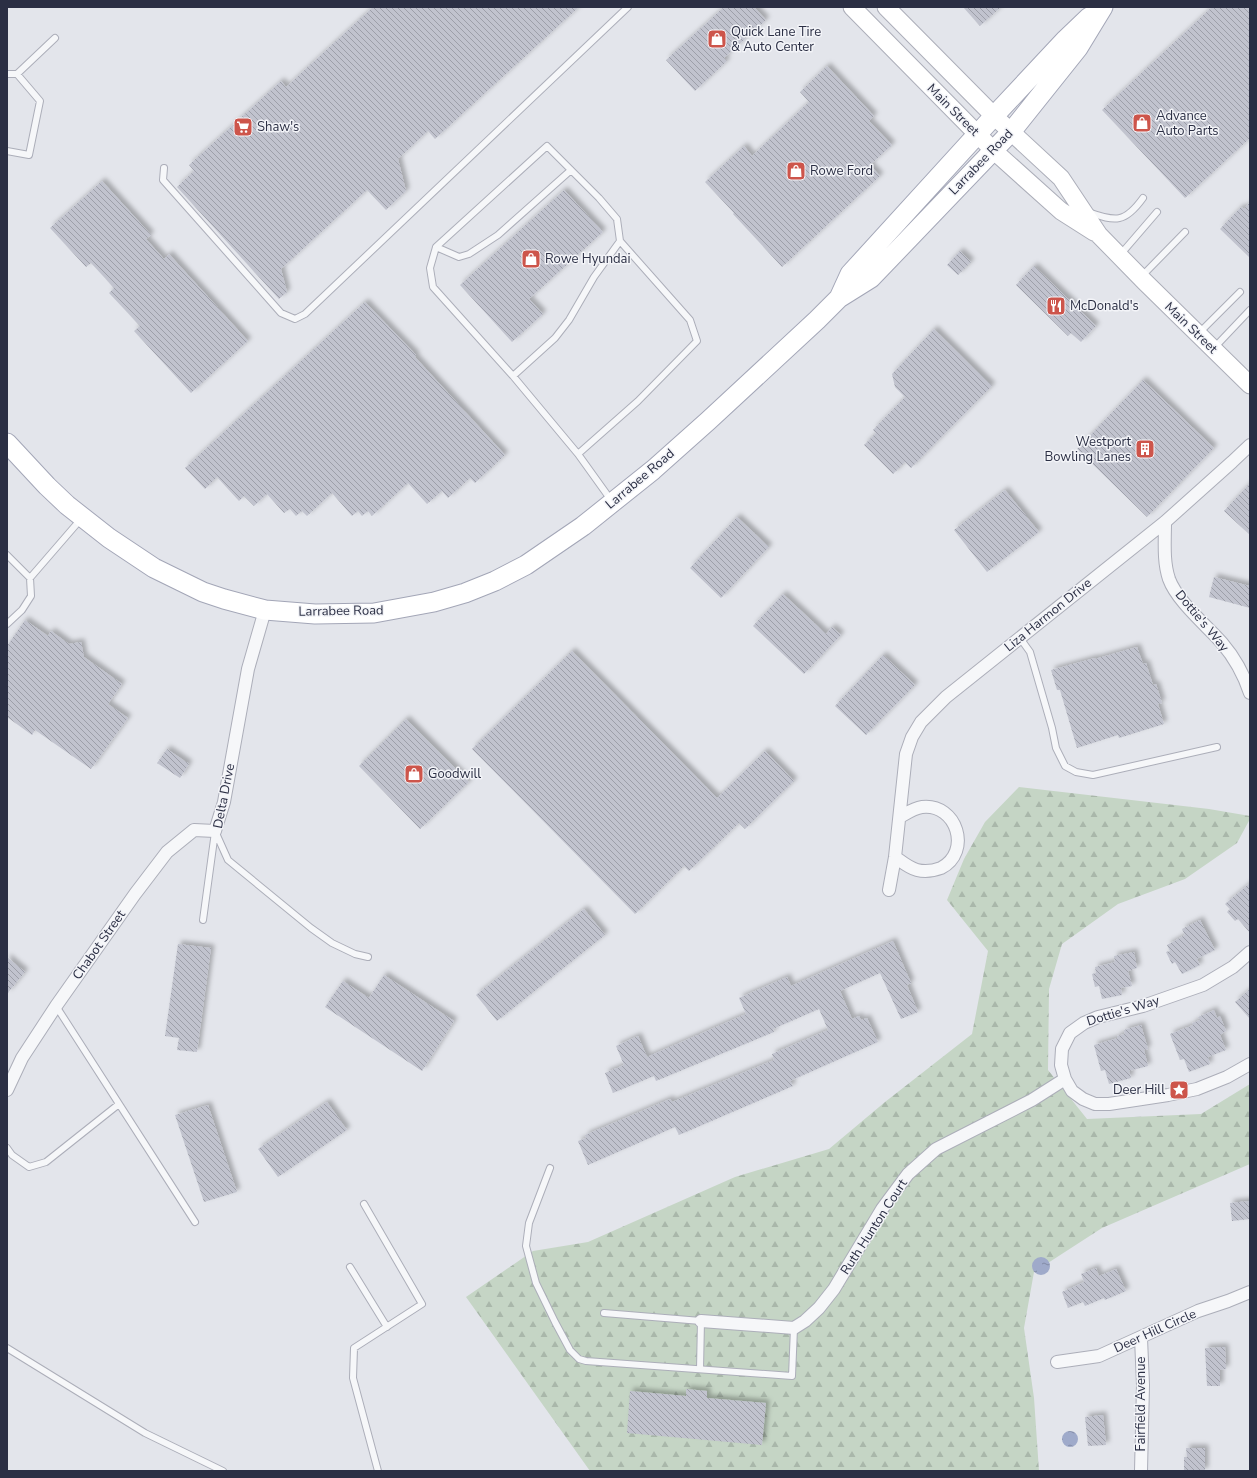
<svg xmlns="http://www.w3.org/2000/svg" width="1257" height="1478" font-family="'Nunito Sans',sans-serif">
	<defs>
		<pattern id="forest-firs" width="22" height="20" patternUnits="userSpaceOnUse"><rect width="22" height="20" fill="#c5d5c5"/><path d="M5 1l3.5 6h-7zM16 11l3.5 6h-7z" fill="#a9b7aa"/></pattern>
		<pattern id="water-ripples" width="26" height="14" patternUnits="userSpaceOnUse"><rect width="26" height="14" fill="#9faaca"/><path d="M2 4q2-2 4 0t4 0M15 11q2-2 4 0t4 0" fill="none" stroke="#828ba6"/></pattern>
		<pattern id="building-back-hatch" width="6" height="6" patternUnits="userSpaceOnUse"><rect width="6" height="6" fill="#c1c3ce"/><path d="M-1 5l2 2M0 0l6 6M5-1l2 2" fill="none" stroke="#9d9fa9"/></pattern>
		<filter id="shadow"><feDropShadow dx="3.5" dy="-3.5" stdDeviation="2" flood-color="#0004"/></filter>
	</defs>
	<rect width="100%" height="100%" fill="#e3e5eb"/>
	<path fill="url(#forest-firs)" d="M1019,787l190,22 41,7v3l-13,24 -52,36 -67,25 -56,40 -13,45 -1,81 39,49 114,-5 49,-30v80l-148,64 -68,44 -10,56 10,70 5,73h-449l-124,-174 67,-46 55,-9 147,-65 94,-28 56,-47 87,-68 16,-83 -41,-51 17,-41 21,-37z"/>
	<path fill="url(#water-ripples)" d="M1032 1266a9 9 0 1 1 18 0a9 9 0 1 1-18 0Z
		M1062 1439a8 8 0 1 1 16 0a8 8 0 1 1-16 0Z"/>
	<path fill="url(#building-back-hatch)" filter="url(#shadow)" d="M373,7h206l-144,132 -7,-8 -30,28 8,32 -20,19 -19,-20 -86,79 6,23 -8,7 -102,-112 17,-16 -5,-6 92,-84 5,6z
		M724,7h30l12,13 -42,38 3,3 -32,30 -29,-31z
		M963,7h38l-21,19z
		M1212,7h38v131l-65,60 -83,-88z
		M827,66l47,50 -5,5 23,24 -22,20 10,11 -98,91 -49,-53 1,-1 -29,-31 39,-36 8,10 57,-54 -9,-10z
		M102,181l49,54 -5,4 18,20 5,-5 79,87 -57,52 -57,-62 6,-5 -31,-33 5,-5 -23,-25 -5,4 -36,-39z
		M564,190l39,42 -74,67 14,15 -31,28 -52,-57z
		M1250,202v56l-30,-29 21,-22 3,2z
		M960,251l11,11 -13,13 -11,-10z
		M1034,266l62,60 -15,16 -10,-9 -3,3 -52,-51z
		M365,302l51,53 -1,2 90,98 -30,28 -5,-5 -22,20 -6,-7 -15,13 -19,-21 -36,33 -4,-5 -6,5 -4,-5 -6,5 -20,-23 -25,23 -5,-5 -6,5 -6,-7 -6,4 -17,-19 -13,12 -10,-10 -5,5 -22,-24 -12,12 -20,-21z
		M934,329l58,57 -81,82 -6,-6 -12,12 -29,-29 12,-12 -3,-3 32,-33 -10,-10 -3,-13z
		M1143,380l71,68 -67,69 -70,-68z
		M1250,483v52l-26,-24z
		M1005,490l34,42 -52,40 -33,-42z
		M737,517l32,30 -48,51 -31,-30z
		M1214,577l36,9v22l-41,-11z
		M783,594l43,40 6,-7 9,8 -37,39 -51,-48z
		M25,620l23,16 3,-5 18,13 12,-2 3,15 38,27 -14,20 20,14 -37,51 -56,-39 -3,5 -25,-18v-71z
		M1137,647l6,17 3,-1 7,22 3,-1 6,19 -4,1 6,20 -45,14 -1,-3 -41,13 -17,-58h-3l-6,-20 44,-12v1z
		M572,651l145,147 48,-47 29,30 -49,48 -6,-6 -50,48 -5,-5 -49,48 -163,-165z
		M883,655l32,30 -49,50 -31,-29z
		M406,719l63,63 -49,47 -61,-63z
		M167,749l22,15 -9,14 -23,-15z
		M1250,883v50l-12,-14 -3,2 -8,-9 3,-3 -5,-5z
		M584,909l21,26 -108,86 -21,-26z
		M1200,920l15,30 -18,9 3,6 -18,9 -7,-12 -3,2 -6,-12 4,-1 -3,-6 18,-10 -3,-6z
		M893,941l18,42 -4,2 11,27 -17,7 -21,-46 -40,18 12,28 7,-3 2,4 6,-2 11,24 -88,39 3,5 -114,49 -4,-8 -87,38 -10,-24 8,-3 -1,-3 85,-36 2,3 102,-42 -2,-6 56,-24 -9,-21 -46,20 1,3 -118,49 -2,-5 -41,17 -8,-20 19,-8 -8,-19 22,-10 9,21 99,-43 -7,-16 48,-21 4,9z
		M178,944l33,4 -14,104 -20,-2 2,-12 -14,-2z
		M1134,952l3,16 -9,3 4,15 -11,2 1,7 -20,4 -3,-13 -4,1 -3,-13 4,-1 -1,-6 20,-5 -1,-6z
		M7,957l18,15 -18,22z
		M384,975l70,46 -32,50 -97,-64 18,-26 26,17z
		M1250,989v30l-15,-17z
		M1214,1010l3,8 3,-2 6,15 -6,4 6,15 -18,7 2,7 -21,8 -5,-13 -4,1 -10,-26 23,-9 -1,-2 8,-3 -2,-3z
		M1141,1025l7,24 -4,1 4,16 -19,5 2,7 -22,6 -4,-14 -4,1 -7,-26 24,-7 -1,-2 8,-2 -1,-4z
		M327,1102l20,28 -69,47 -20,-28z
		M208,1105l29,87 -33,10 -29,-87z
		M1250,1201v18l-18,2 -2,-18z
		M1096,1268l3,8 17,-7 10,22 -21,9 -1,-2 -19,8 -2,-4 -15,6 -6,-16 22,-10 -3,-8z
		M1225,1347l1,22 -6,1v16h-13l-2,-38z
		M686,1389l21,2v7l59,5 -4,42 -135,-12 3,-42 56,5z
		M1103,1415l3,30 -18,1 -3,-29z
		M1186,1448h19v23h-21v-14h3z"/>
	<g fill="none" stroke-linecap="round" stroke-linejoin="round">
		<defs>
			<path id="lane" d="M7,74h10l38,-36
				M7,151l22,4 11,-54 -23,-27
				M164,168l-1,12 118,133 14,6 10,-5 323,-307
				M1088,212c28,10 37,11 55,-14
				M436,247l23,10 10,-3 29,-19 73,-65
				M1120,255l37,-43
				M1141,277l44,-45
				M1199,333l41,-41
				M1214,348l36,-38
				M513,376l42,-38 14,-18 25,-43 26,-36 -3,-22 -18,-21 -52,-52 -111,101 -6,21 3,19 80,89 65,78 60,-53 59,-60 -7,-21 -70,-79
				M578,454l33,46
				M7,555l23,23
				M7,624l15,-14 9,-14 -1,-18 51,-59
				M1020,638l10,14 22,76 4,20 9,18 11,6 17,3 124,-28
				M215,831l13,29 83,68 21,15 23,11 13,3
				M203,920l12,-88
				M56,1006l139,216
				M7,1148l5,7 17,12 17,-5 73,-58
				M550,1168l-21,55 -3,23 10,37 19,39 15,28 9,9 7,2 206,15 2,-48
				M364,1204l58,100 -68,44 -1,30 25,93
				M350,1267l37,60
				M604,1313l97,8 -1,48
				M7,1348l138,85 78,38"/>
			<path id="street" d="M1165,522c0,19 -2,39 4,57 8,22 37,46 53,64 12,14 22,32 28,50
				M895,857c7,5 14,11 22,13 8,2 16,1 24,-2 31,-16 16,-65 -19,-61 -8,1 -15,6 -22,10
				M889,890l6,-33 11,-103 6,-17 9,-15 25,-25 219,-175 67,-60 18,-17
				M1250,952l-17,15 -30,18 -60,21 -45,11 -14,6 -14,10 -8,16 -1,16 4,14 7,12 11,8 12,5h14l59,-9 29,-6 30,-12 23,-13
				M7,1090l15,-32 34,-52 79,-112 32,-42 27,-22 21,1 9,-29 24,-133 17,-59
				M701,1321l93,7 11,-7 14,-13 15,-19 48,-80 26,-35 28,-25 96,-49 33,-21
				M1141,1338l2,47 -2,86
				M1057,1362l42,-6 99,-45 30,-10 22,-9"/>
			<path id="secondary" d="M852,7l141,143 68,61 33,21
				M886,7l108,109 67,62 38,57 46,47 105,103"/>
			<path id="primary" d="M839,298l11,-24 144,-158 72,-77 23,-22
				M7,443l40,43 20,19 42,33 45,30 49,24 21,7 41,11 50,4 59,-1 60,-11 31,-9 30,-12 31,-16 57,-39 70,-56 55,-49 109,-101 22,-22 32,-20 140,-146 67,-84 25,-41"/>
		</defs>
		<use href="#lane" stroke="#acaeb9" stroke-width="8"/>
		<use href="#street" stroke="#acaeb9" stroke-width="14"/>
		<use href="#secondary" stroke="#acaeb9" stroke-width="19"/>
		<use href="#primary" stroke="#a3a6b7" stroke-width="21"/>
		<use href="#lane" stroke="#f6f7f9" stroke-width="6"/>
		<use href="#street" stroke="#f6f7f9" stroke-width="12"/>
		<use href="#secondary" stroke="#fff" stroke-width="17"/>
		<use href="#primary" stroke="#fff" stroke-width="19"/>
	</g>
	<defs>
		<symbol id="shop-square" viewBox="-11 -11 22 22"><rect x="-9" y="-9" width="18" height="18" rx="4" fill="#cd554b" stroke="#f3f4f8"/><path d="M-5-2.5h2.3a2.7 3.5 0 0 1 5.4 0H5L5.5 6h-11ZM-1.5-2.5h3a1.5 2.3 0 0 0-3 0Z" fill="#fff"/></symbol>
		<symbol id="supermarket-square" viewBox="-11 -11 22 22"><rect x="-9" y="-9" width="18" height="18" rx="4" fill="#cd554b" stroke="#f3f4f8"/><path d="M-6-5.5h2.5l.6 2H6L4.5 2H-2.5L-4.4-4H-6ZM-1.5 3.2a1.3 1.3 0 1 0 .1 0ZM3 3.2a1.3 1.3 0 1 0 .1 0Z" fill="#fff"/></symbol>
		<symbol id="restaurant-square" viewBox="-11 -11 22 22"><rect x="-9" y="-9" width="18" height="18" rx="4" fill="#cd554b" stroke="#f3f4f8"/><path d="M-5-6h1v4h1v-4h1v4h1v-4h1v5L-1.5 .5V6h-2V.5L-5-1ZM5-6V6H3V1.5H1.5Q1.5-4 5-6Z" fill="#fff"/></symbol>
		<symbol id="building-square" viewBox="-11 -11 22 22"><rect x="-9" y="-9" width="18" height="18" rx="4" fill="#cd554b" stroke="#f3f4f8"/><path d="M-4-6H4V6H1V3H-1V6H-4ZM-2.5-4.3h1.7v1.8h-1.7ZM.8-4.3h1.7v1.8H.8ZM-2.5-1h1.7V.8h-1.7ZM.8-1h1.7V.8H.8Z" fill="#fff"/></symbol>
		<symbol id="sight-square" viewBox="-11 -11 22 22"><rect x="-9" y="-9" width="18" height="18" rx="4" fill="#cd554b" stroke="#f3f4f8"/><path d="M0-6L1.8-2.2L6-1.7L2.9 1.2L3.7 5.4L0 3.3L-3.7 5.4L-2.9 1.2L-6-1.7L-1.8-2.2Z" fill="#fff"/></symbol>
	</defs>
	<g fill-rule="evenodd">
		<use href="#shop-square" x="706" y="28" width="22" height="22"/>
		<use href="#shop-square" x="1131" y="112" width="22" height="22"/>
		<use href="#supermarket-square" x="232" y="116" width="22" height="22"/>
		<use href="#shop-square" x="785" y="160" width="22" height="22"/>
		<use href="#shop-square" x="520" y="248" width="22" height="22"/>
		<use href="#restaurant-square" x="1045" y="295" width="22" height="22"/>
		<use href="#building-square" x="1134" y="438" width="22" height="22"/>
		<use href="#shop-square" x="403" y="763" width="22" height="22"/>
		<use href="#sight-square" x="1168" y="1079" width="22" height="22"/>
	</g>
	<g text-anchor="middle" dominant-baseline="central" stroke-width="3" stroke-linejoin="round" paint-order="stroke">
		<g font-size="13" fill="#2b2f44" stroke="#f3f4f8" text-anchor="start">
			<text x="731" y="32">Quick Lane Tire<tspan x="731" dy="15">&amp; Auto Center</tspan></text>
			<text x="1156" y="116">Advance<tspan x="1156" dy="15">Auto Parts</tspan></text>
			<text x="257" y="127">Shaw's</text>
			<text x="810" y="171">Rowe Ford</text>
			<text x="545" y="259">Rowe Hyundai</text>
			<text x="1070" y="306">McDonald's</text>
			<text x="1131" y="442" text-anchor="end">Westport<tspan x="1131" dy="15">Bowling Lanes</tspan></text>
			<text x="428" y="774">Goodwill</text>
			<text x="1165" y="1090" text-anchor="end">Deer Hill</text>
		</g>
		<g font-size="13" fill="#2b2f44" stroke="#f3f4f8">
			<text transform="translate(953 110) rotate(45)">Main Street</text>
			<text transform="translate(981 162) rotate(-46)">Larrabee Road</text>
			<text transform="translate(1191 328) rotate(44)">Main Street</text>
			<text transform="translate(640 479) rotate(-40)">Larrabee Road</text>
			<text transform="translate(341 611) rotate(-1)">Larrabee Road</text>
			<text transform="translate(1048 615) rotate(-39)">Liza Harmon Drive</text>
			<text transform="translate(1202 621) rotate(50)">Dottie's Way</text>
			<text transform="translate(224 796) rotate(-79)">Delta Drive</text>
			<text transform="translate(99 945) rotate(-55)">Chabot Street</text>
			<text transform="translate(1123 1011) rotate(-17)">Dottie's Way</text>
			<text transform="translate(874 1227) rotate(-57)">Ruth Hunton Court</text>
			<text transform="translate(1155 1331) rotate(-24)">Deer Hill Circle</text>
			<text transform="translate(1141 1404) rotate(-90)">Fairfield Avenue</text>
		</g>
	</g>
	<rect width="1257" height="1478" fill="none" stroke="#2b2f44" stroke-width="16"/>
</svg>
